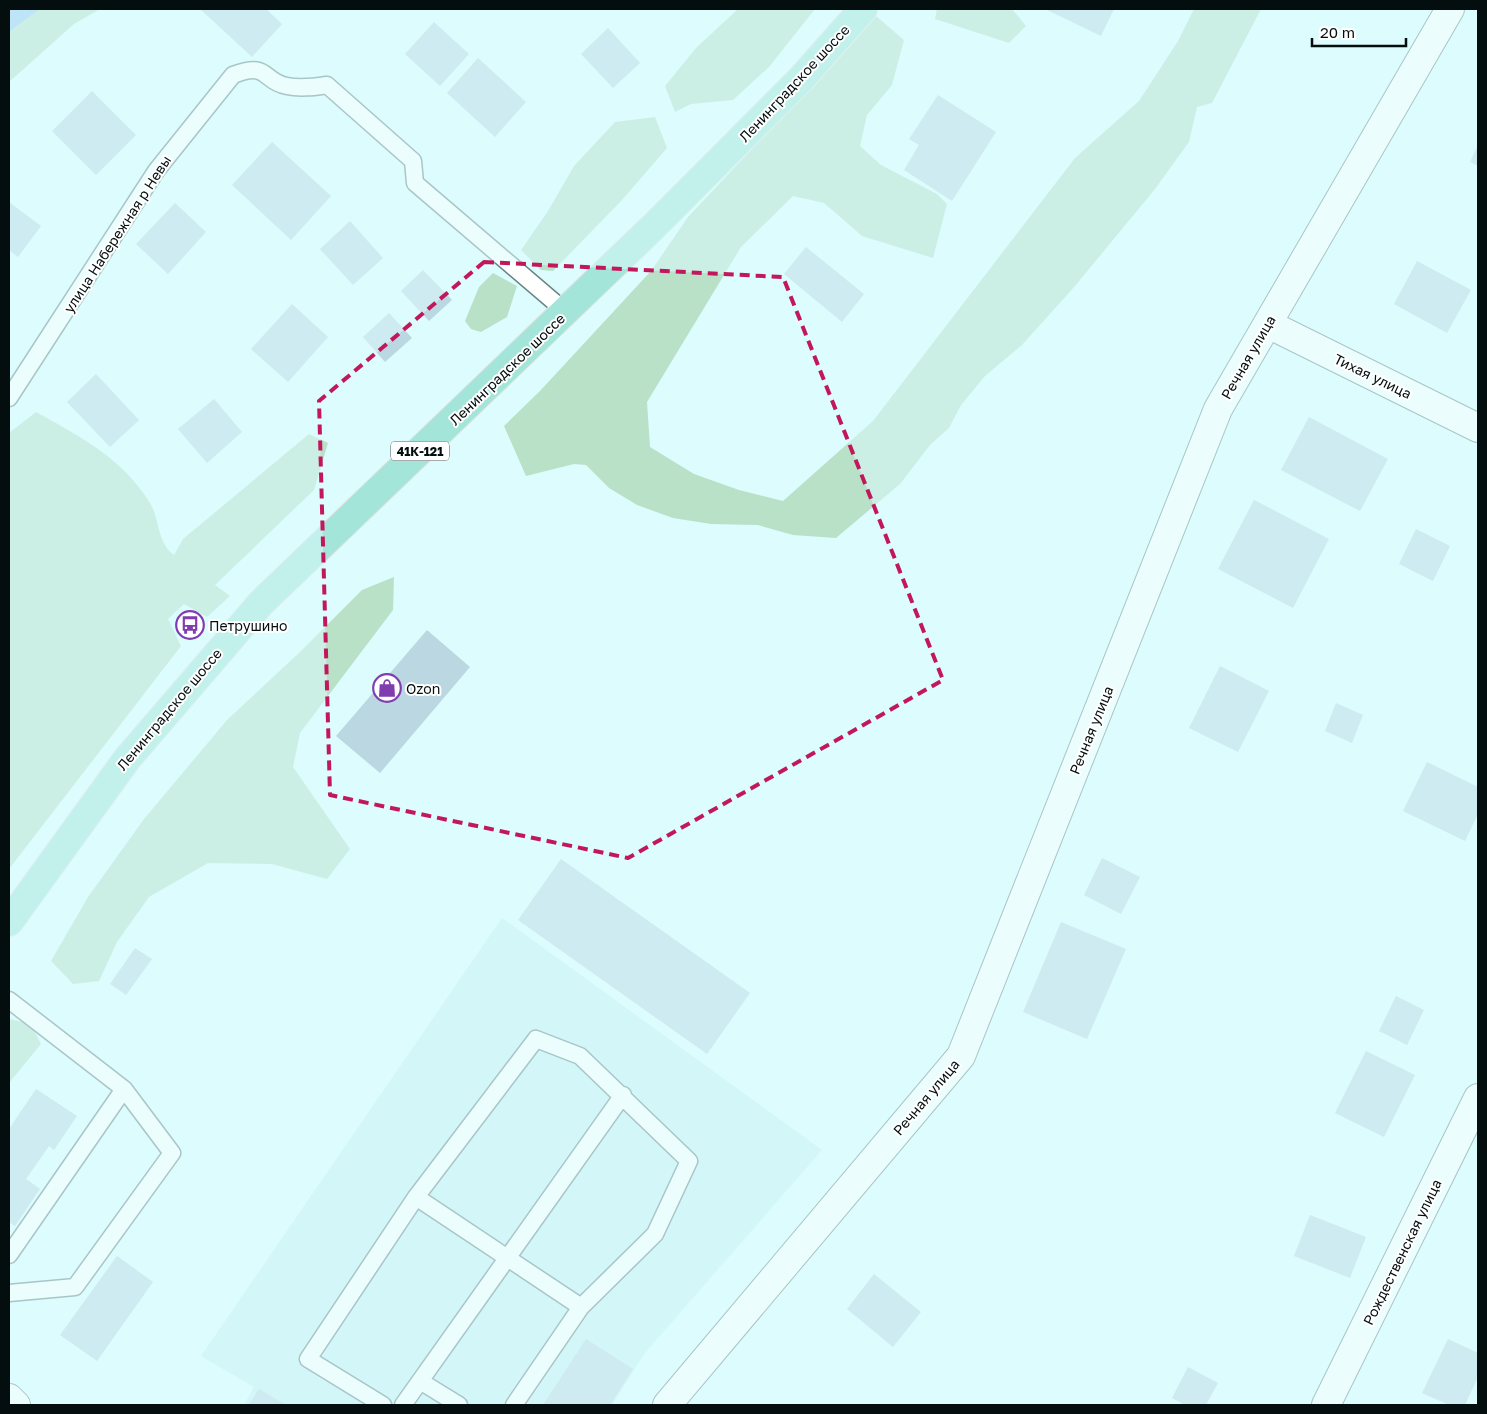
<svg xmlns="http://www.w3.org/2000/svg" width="1487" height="1414" font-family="'Golos Text',sans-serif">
	<rect width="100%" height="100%" fill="#dcfcfd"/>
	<path fill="#c7eff2" d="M502,918l320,232 -178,204 -32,51h-368l10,-18 -53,-31z"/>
	<path fill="#b9e1c8" d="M40,9h60l-26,15 -65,58v-50z
		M738,9h77l-46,58 -36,33 -42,4 -16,8 -10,-26 31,-38z
		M937,9h75l14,17 -17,17 -74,-24z
		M1194,9h67l-49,94 -15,4 -8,35 -34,47 -80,97 -53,59 -37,31 -24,29 -12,23 -19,17 -30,39 -64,54 -43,-3 -35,-10 -47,-1 -38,-6 -36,-13 -28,-17 -23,-23 -12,-1 -48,12 -22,-50 36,-35 111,-120 37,-54 92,-98 49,-58 47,-45 28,24 -12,45 -25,30 -7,31 21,19 56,29 10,10 -14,54 -71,-22 -38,-33 -31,-7 -52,51 -94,155 3,45 44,27 45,16 44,11 90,-80 202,-263 64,-57 39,-60z
		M655,117l12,31 -45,52 -69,71 -12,-1 -20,-20 27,-39 26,-45 41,-44z
		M493,273l24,13 -10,31 -26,15 -10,-3 -6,-8 14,-34z
		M36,412c45,25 86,46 114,91 10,17 7,40 24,52l9,-16 126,-105 19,9 -14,47 -99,95 15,11 -23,21 -23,-13 -16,15 13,27 -172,223v-436z
		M394,577l-1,33 -93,123 -7,34 57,82 -23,30 -55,-15 -64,-1 -59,34 -32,45 -18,39 -26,3 -22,-23 37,-64 56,-78 83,-99 73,-68 62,-62z
		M9,1019l22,5 10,20 -32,39z"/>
	<path fill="#97c8f0" d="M9,9h31l-31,23z"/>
	<path fill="#bbd7e1" d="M200,9h66l16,15 -30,33z
		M1045,9h69l-13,27z
		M434,22l35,32 -29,32 -35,-32z
		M608,28l32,35 -27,25 -32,-34z
		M478,58l48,44 -31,35 -48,-44z
		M92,91l44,44 -40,40 -44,-44z
		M938,95l58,37 -44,69 -48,-31 15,-25 -10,-6z
		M272,142l59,54 -40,44 -59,-55z
		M1478,145v21l-8,-4z
		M9,202l32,24 -23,31 -9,-7z
		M175,203l31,29 -38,42 -32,-30z
		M350,221l33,37 -30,27 -33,-36z
		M806,247l58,47 -22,28 -58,-48z
		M1417,261l54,29 -24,43 -53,-29z
		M423,270l29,30 -23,21 -28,-30z
		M292,304l36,33 -40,45 -37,-33z
		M389,313l23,25 -27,24 -22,-25z
		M96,374l43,46 -29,27 -43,-45z
		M214,399l28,33 -35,31 -29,-34z
		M1309,417l79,42 -28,52 -79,-41z
		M1254,500l75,39 -36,69 -75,-39z
		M1416,529l34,17 -17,35 -34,-17z
		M427,630l43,37 -90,106 -44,-37z
		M1220,666l49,25 -31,61 -49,-24z
		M1336,703l27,12 -11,28 -27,-12z
		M1427,762l51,25v27l-13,27 -62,-30z
		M1102,858l38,19 -19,37 -37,-19z
		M561,859l189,134 -43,61 -189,-134z
		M1061,922l65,27 -39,90 -64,-27z
		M135,948l17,11 -26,36 -16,-11z
		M1396,996l28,14 -17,35 -28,-14z
		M1366,1051l49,24 -31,62 -49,-24z
		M36,1089l41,27 -23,34 -5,-4 -23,33 14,10 -25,37 -6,-4v-93z
		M1310,1215l56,22 -16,41 -56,-22z
		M117,1256l36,26 -56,79 -37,-26z
		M874,1274l47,38 -28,35 -46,-38z
		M586,1339l47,30 -23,36h-67z
		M1448,1339l30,14v24l-13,28h-16l-27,-12z
		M1188,1367l30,16 -12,22h-21l-13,-7z
		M259,1389l27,16h-37z"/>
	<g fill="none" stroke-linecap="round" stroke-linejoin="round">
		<defs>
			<path id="service" d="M9,398l147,-227 77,-96c37,-14 28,6 54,11 13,3 27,1 40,-1l86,76 2,22 151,129
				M9,1000l115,89 -115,166
				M416,1197l165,110
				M9,1293l66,-6 97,-134 -48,-64
				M420,1381l39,24
				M383,1405l-75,-46 108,-162 120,-158 44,17 109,105 -34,73 -74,73 -67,98
				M403,1405l220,-310"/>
			<path id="minor" d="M1268,324l210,104
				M9,1398l7,7
				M667,1405l294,-349 257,-647 232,-400
				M1326,1405l152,-307"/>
			<path id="primary" d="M9,922l118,-163 134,-156 392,-376 148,-148 62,-70"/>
		</defs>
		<use href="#service" stroke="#688586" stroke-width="19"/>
		<use href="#minor" stroke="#688586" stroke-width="30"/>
		<use href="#primary" stroke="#e1e2e2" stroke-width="30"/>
		<use href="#service" stroke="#fff" stroke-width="16"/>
		<use href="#minor" stroke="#fff" stroke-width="28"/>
		<use href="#primary" stroke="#a3e5d8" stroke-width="28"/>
	</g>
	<path d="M0 0H1487V1414H0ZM484,262l299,15 160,403 -315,178 -298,-63 -11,-394z" fill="#dcfcfd" fill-opacity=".55" fill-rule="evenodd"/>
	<path fill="none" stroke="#c2185b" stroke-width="4" stroke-dasharray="10 6" stroke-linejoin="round" d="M484,262l299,15 160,403 -315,178 -298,-63 -11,-394z"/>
	<defs>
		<symbol id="bus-ring" viewBox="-11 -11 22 22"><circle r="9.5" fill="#fff" stroke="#803db0" stroke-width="1.5"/><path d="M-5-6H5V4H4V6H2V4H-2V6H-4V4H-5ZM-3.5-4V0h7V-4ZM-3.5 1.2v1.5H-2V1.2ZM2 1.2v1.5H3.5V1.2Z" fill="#803db0"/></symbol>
		<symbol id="shop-ring" viewBox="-11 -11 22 22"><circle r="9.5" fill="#fff" stroke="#803db0" stroke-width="1.5"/><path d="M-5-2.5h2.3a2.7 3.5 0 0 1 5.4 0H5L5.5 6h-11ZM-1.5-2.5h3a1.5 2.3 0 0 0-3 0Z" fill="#803db0"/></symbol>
	</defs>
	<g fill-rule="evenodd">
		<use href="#bus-ring" x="174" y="609" width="32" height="32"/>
		<use href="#shop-ring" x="371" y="672" width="32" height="32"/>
	</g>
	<g text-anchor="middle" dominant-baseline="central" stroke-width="4" stroke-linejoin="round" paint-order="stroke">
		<rect fill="#fff" stroke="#4f5657" stroke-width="1" x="391" y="441.5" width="58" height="19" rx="4"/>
		<g font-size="12" font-weight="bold" fill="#040e0f">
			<text x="420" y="451">41К-121</text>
		</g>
		<g font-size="14" fill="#040e0f" stroke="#fff">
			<text transform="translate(794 83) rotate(-47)">Ленинградское шоссе</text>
			<text transform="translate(117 234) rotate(-57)">улица Набережная р Невы</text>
			<text transform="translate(1248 357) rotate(-60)">Речная улица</text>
			<text transform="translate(507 369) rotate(-44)">Ленинградское шоссе</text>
			<text transform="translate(1373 376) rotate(26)">Тихая улица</text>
			<text transform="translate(169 709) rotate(-50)">Ленинградское шоссе</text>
			<text transform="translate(1091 730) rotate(-68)">Речная улица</text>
			<text transform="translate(926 1097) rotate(-50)">Речная улица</text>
			<text transform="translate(1402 1252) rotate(-64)">Рождественская улица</text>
		</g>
		<g font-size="14" fill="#040e0f" stroke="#fff" text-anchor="start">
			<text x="209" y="625">Петрушино</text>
			<text x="406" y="688">Ozon</text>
		</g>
	</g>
	<rect width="1487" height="1414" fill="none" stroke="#040e0f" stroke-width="20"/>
	<path d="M1312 38v8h94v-8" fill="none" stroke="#040e0f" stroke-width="2.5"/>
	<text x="1320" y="38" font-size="15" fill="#040e0f" stroke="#ffffff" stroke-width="4" paint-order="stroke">20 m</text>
</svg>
